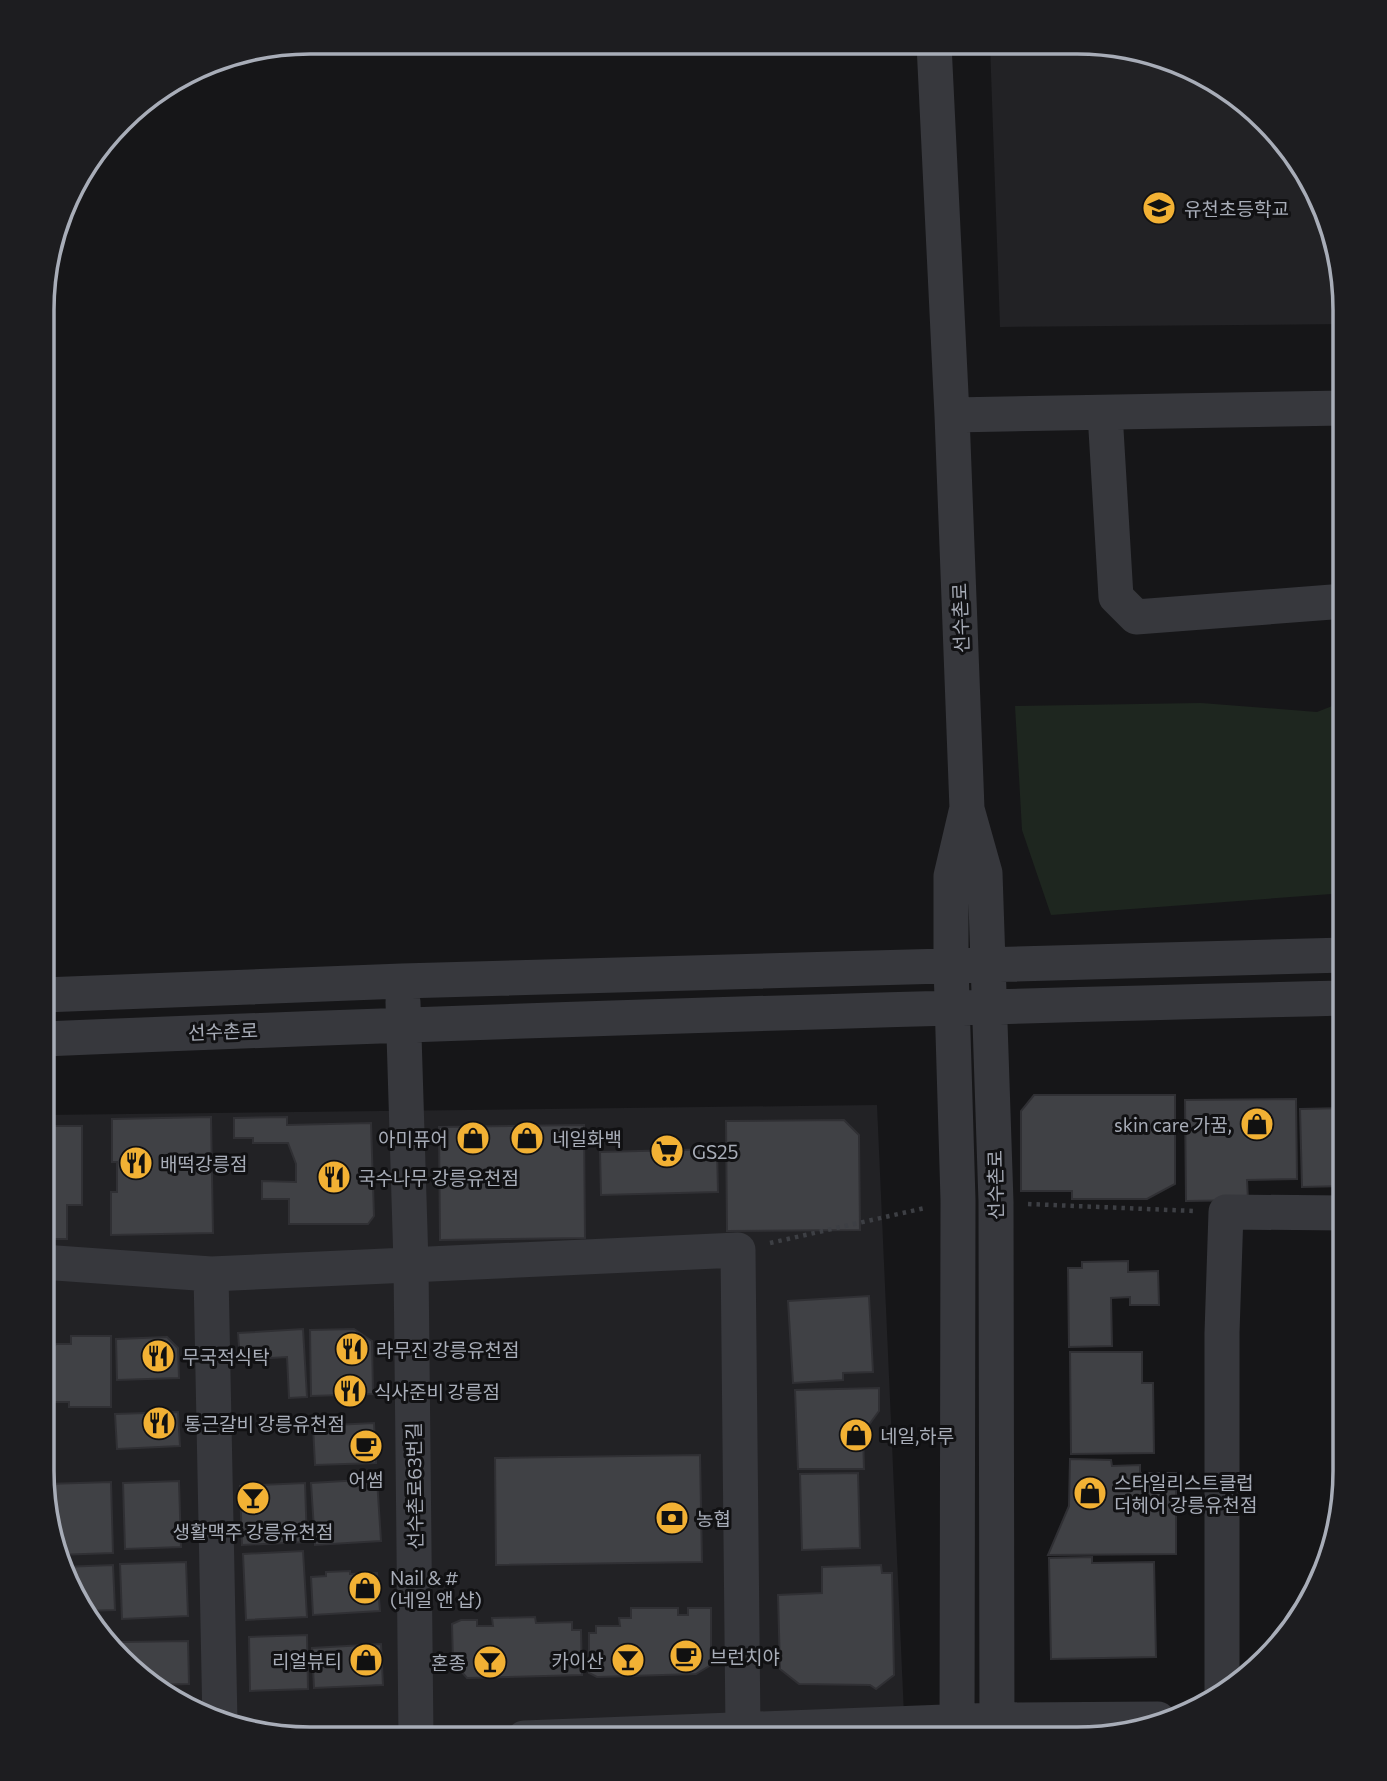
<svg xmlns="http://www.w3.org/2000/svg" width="1387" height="1781" font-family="Commissioner,'Noto Sans KR',sans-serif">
	<rect width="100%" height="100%" fill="#161618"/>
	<path fill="#222225" d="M990,44h122l114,43 83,89 27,64 9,84 -345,3z
		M877,1105l28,633h-613l-69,-13 -62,-31 -83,-89 -27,-65 -9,-69 1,-356z"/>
	<path fill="#1e261f" d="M1345,701v192l-294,22 -29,-85 -7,-124 186,-3 116,9z"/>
	<path fill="#404145" stroke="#303034" stroke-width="2" d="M1034,1095h141v89l-28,15h-75v-8h-51v-80z
		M1296,1099l1,80 -50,1 1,20 -62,1 -1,-101z
		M1345,1108v78l-43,1 -2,-78z
		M211,1117l2,116 -102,2v-43h6v-30h-5v-43z
		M287,1117v8l84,-2 3,93 -6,8h-79v-25h-27v-18l34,1v-18l-8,-21h-35v-5h-19v-20z
		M844,1120l15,15 1,95 -133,1 -1,-110z
		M584,1125l1,113 -145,2 -1,-113z
		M43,1126h39v79h-15v34h-25z
		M717,1149l1,43 -117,3 -1,-43z
		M1128,1261v11l30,-1 1,34h-29v-8l-19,1 1,48 -43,1 -1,-79h14v-6z
		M869,1296l4,76 -30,1v7l-50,3 -5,-82z
		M303,1329l4,68 -18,1 -2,-41 -47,3 -2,-27z
		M354,1329l18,12 1,53 -62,2 -1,-66z
		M71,1336h40v71h-42v-5h-26v-43l13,-15h15z
		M167,1337l11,11 1,30 -62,2 -1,-41z
		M1070,1352h72v31h11l1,70 -83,1z
		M879,1388v23l-16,22 1,36h-66l-3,-79z
		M178,1412l2,34 -63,3 -2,-35z
		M374,1423l2,40 -61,2 -2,-39z
		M700,1455l2,107 -206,3 -1,-107z
		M1070,1459l41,1 1,6 28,-1v8h36v81l-128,1 21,-49z
		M858,1473l2,75 -58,2 -2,-76z
		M377,1479l4,62 -66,4 -4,-62z
		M179,1481l2,66 -56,2 -2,-66z
		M111,1482l2,71 -56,2 -6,-15 -5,-56z
		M305,1483l2,59 -65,3 -2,-59z
		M303,1551l4,66 -61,3 -3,-66z
		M1092,1557v6l62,-1 2,95 -105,2 -2,-101z
		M186,1562l2,54 -66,3 -2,-55z
		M113,1565l2,45 -32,1 -5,-6 -16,-38z
		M881,1565l1,8h10l2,102 -18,14 -6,-4 -71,-1 -19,-15 -2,-74 44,-2v-26z
		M350,1571v3l27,-1 3,38 -67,4 -2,-38 15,-1v-4z
		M631,1608h47v7h10v-7h23v57l-15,9 -99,3 -8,-4v-40h7v-7h24l-1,-8h12z
		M535,1617l1,6 36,-1v8h9l1,45 -115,3 -14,-16 -1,-38 9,-4h16v6h16l-1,-8z
		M307,1635l1,54 -58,2 -1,-54z
		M188,1641l1,43 -36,1 -31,-33v-10z
		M381,1644l2,41 -69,3 -2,-40z"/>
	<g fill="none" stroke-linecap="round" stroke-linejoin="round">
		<path stroke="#3d3f44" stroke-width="4.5" stroke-dasharray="3.5 5" stroke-linecap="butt" d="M1028,1204l166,7
			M770,1243l155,-35"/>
		<path stroke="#37383d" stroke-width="35" d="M934,44l18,371 15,394 18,64 11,329 1,536
			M1105,413l11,184 20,20 209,-16
			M952,415l393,-7
			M43,995l359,-14 943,-26
			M403,1002l8,261 5,475
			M43,1039c434,-18 868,-31 1302,-41
			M42,1262l169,12 527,-24 5,480
			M211,1274l9,449
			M1222,1692v-359l4,-121 119,1
			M524,1738l473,-18 161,-1
			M957,1738l1,-538 -7,-234v-90l15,-64"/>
	</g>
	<defs>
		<symbol id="school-disc" viewBox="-11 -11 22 22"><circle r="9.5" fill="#f2b134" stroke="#111113"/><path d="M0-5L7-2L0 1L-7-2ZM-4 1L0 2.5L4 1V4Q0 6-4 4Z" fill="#111"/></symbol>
		<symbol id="shop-disc" viewBox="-11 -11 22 22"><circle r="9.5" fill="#f2b134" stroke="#111113"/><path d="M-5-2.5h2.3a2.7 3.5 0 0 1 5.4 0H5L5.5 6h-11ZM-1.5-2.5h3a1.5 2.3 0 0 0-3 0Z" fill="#111"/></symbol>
		<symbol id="supermarket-disc" viewBox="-11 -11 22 22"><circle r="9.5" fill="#f2b134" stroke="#111113"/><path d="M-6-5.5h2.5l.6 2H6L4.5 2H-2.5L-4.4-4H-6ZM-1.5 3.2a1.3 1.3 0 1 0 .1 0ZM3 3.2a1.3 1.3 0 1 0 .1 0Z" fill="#111"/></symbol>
		<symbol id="restaurant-disc" viewBox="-11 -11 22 22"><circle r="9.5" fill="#f2b134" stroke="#111113"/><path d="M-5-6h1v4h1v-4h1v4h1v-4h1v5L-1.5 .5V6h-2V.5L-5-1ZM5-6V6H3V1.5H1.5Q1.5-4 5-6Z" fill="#111"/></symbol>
		<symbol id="cafe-disc" viewBox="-11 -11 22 22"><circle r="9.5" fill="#f2b134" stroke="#111113"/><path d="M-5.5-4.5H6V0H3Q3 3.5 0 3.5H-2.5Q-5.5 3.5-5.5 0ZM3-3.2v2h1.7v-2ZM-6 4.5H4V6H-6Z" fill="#111"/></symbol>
		<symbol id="bar-disc" viewBox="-11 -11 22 22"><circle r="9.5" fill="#f2b134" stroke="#111113"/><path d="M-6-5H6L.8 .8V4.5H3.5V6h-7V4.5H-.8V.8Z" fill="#111"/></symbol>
		<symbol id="bank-disc" viewBox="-11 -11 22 22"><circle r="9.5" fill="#f2b134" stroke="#111113"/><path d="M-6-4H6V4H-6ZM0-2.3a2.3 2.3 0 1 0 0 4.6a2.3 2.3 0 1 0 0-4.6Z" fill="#111"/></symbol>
	</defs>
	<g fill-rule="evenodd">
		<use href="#school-disc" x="1140" y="189" width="38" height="38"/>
		<use href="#shop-disc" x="1238" y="1105" width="38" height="38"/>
		<use href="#shop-disc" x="454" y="1119" width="38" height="38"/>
		<use href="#shop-disc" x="508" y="1119" width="38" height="38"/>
		<use href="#supermarket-disc" x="648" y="1132" width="38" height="38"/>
		<use href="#restaurant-disc" x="117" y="1144" width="38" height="38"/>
		<use href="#restaurant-disc" x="315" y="1158" width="38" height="38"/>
		<use href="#restaurant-disc" x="333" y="1330" width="38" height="38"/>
		<use href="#restaurant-disc" x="139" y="1337" width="38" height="38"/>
		<use href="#restaurant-disc" x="331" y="1372" width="38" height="38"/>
		<use href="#restaurant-disc" x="140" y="1404" width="38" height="38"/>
		<use href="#shop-disc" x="837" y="1416" width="38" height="38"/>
		<use href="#cafe-disc" x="347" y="1427" width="38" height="38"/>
		<use href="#shop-disc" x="1071" y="1474" width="38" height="38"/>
		<use href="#bar-disc" x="234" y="1479" width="38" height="38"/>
		<use href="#bank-disc" x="653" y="1499" width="38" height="38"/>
		<use href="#shop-disc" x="346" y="1569" width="38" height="38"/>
		<use href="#cafe-disc" x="667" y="1637" width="38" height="38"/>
		<use href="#shop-disc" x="347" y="1641" width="38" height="38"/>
		<use href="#bar-disc" x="609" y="1641" width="38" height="38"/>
		<use href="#bar-disc" x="471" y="1643" width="38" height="38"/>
	</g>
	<g text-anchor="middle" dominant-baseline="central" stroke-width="6" stroke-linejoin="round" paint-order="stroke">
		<g font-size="19" fill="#a8adb8" stroke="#111113" text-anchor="start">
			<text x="1184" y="208">유천초등학교</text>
			<text x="1232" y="1124" text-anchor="end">skin care 가꿈,</text>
			<text x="448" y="1138" text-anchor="end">아미퓨어</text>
			<text x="552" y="1138">네일화백</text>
			<text x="692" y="1151">GS25</text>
			<text x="160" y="1163">배떡강릉점</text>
			<text x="358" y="1177">국수나무 강릉유천점</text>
			<text x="376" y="1349">라무진 강릉유천점</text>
			<text x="182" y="1356">무국적식탁</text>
			<text x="374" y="1391">식사준비 강릉점</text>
			<text x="184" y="1423">통근갈비 강릉유천점</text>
			<text x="880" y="1435">네일,하루</text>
			<text x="366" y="1479" text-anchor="middle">어썸</text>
			<text x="1114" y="1482">스타일리스트클럽<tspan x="1114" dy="22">더헤어 강릉유천점</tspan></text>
			<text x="696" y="1518">농협</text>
			<text x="253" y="1531" text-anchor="middle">생활맥주 강릉유천점</text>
			<text x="390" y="1577">Nail &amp; #<tspan x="390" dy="22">(네일 앤 샵)</tspan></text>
			<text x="710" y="1656">브런치야</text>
			<text x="342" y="1660" text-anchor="end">리얼뷰티</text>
			<text x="604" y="1660" text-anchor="end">카이산</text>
			<text x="466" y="1662" text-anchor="end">혼종</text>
		</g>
		<g font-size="19" fill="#a8adb8" stroke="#111113">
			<text transform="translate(960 618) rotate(-92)">선수촌로</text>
			<text transform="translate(223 1031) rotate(-2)">선수촌로</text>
			<text transform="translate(995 1185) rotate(-91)">선수촌로</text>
			<text transform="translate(414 1486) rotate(-91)">선수촌로63번길</text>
		</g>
	</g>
	<path d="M0 0H1387V1781H0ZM310 54H1077A256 256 0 0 1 1333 310V1471A256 256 0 0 1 1077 1727H310A256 256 0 0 1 54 1471V310A256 256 0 0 1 310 54Z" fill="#1d1d20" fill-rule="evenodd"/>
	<path fill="none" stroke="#a8adb8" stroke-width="3.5" d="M310 54H1077A256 256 0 0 1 1333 310V1471A256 256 0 0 1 1077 1727H310A256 256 0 0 1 54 1471V310A256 256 0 0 1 310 54Z"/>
</svg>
